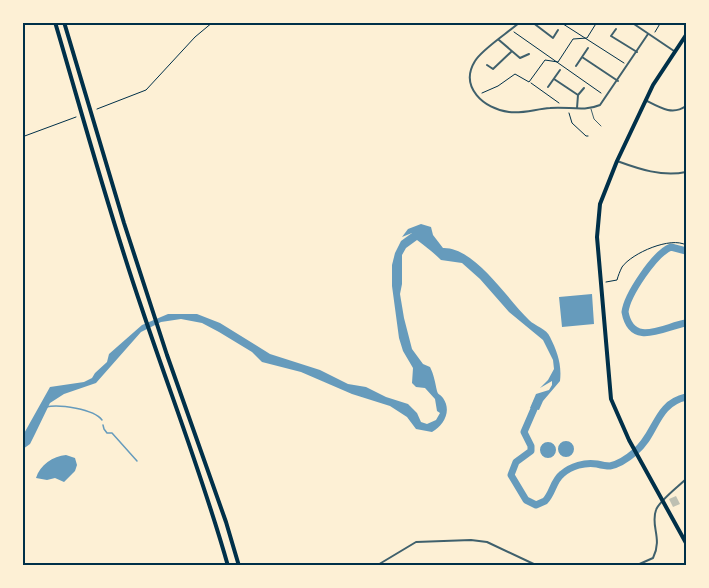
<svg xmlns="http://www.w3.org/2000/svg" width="709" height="588" font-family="'IBM Plex Sans',sans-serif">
	<rect width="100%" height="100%" fill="#fdf0d5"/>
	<path fill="#669bbc" d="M421,224l10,3 2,8 10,13c32,-1 64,51 86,72 6,6 18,9 21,17 7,14 12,27 10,44l-17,20 -4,9 -9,-2 6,-14 13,-4 3,-5v-4l-12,7 8,-8 6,-11 -1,-9 -10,-20 -34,-28 -29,-33 -18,-16 -21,-3c-7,-7 -16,-14 -24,-20l-11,8 -4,7v29l-2,10 4,24 8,31 11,15 7,3c4,8 5,15 7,24 1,4 3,3 6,7 9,13 1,27 -11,34l-16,-3 -9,-12 -17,-11 -38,-12 -51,-22 -39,-10 -10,-10 -33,-20 -17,-9 -21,-4 -20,3 -20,10 -45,51 -32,11 -14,9 -15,31 -5,10 -7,5 -1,-12 28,-50 34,-5 8,-4 3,-5 12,-11 2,-8 33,-29 26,-11h29l23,9 50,31 50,16 28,14 18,3 20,10 22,7 9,9 4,9 6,2 9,-4 4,-7 -3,-2 -2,-12 -10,-11 -9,-1 -4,-4 1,-15 -10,-17 -4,-13 -7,-52v-21l3,-12 6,-12 11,-8 -10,4 6,-8z
		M592,294l2,30 -32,3 -3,-30z
		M558 449a8 8 0 1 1 16 0a8 8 0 1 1-16 0Z
		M540 450a8 8 0 1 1 16 0a8 8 0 1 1-16 0Z
		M66,455l9,3 2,7 -2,6 -11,11 -9,-4 -8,2 -11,-2c4,-13 17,-22 30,-23z"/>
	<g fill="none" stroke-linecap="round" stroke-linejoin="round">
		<path stroke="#669bbc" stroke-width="1.5" d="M46,407c13,-3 48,2 56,13
			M103,425l1,4 3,4h5l25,28"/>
		<path stroke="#669bbc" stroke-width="7" d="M686,251l-15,-4c-16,6 -44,48 -46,65 7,37 40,14 61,11
			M537,402l-13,30 7,14v5l-15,11 -5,13 15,25 10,5 9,-4c8,-8 8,-20 17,-27 9,-8 23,-12 35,-10 4,1 9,2 13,2 10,-2 18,-8 25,-14 22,-18 20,-48 51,-55"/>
	</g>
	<path fill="#bec0b2" d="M676,496l4,8 -7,3 -4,-8z"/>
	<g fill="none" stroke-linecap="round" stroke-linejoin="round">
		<path stroke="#003049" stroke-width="1" d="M560,22l64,41
			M514,32l87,61
			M655,32l6,-10
			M531,83l28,20
			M482,93l16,-7 17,-12 14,8 16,-22 13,2 15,-23 14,-1 10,-16
			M97,109l49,-19 49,-53 18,-15
			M569,113l3,10 14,13h2
			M22,137l54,-20
			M606,282l11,-2c1,-4 3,-9 5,-13 10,-14 49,-31 64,-22"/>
		<path stroke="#3f606c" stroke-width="1" d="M591,109l3,10 7,7"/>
		<path stroke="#3f606c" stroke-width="2" d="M520,22c-11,10 -38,27 -45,39 -16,26 9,48 34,51 13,2 27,-3 41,-4 17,-2 34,4 50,-3l48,-71
			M532,22l21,16 5,-8
			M631,22l43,29
			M616,29l-5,7 26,16
			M499,40l21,18 9,-4
			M582,57l36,24
			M487,65l6,4 18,-17
			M576,66l12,-18
			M554,79l24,16 -1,13
			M548,87l12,-17
			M578,95l6,-7
			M645,100c14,7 27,16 41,6
			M617,161c22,8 45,16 69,11
			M376,566l40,-24 55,-2 16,2 51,24
			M635,566l18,-8c10,-20 -3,-32 3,-48 3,-9 23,-24 30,-31"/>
		<path stroke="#003049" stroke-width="4" d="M686,35l-33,50 -36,76 -17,43 -3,33 14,162 18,41 57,103"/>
		<path stroke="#003049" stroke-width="4" d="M55,22c28,95 54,191 86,284 29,87 62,171 87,260
			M64,22l60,201 43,132 59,167 13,44"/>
	</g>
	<rect width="709" height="588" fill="none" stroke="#fdf0d5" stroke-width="48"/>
	<rect x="24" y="24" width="661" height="540" fill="none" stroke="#003049" stroke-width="2"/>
</svg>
